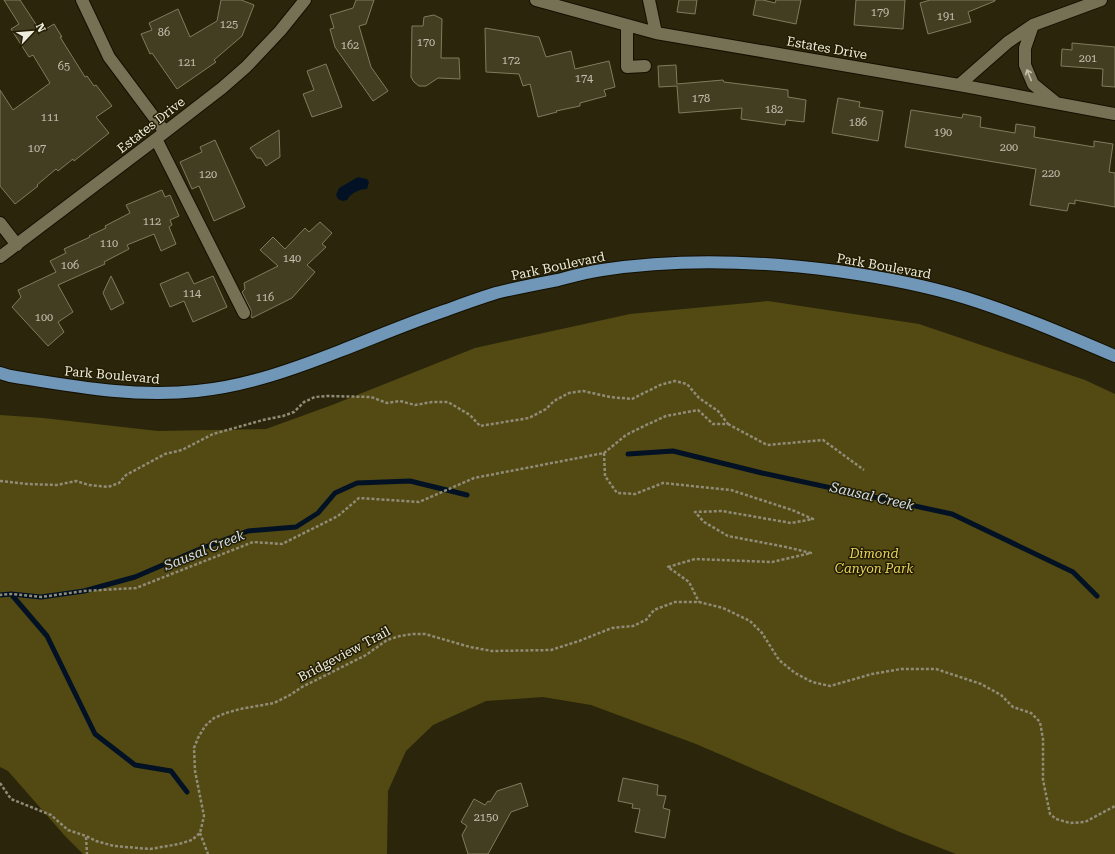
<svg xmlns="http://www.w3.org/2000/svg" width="1115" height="854" font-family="'Roboto Serif',serif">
	<rect width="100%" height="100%" fill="#2b260b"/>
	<path fill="#534913" d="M768,301l151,23 166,56 30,14v460h-159l-54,-21 -206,-89 -105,-39 -48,-8 -57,4 -53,24 -27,26 -18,40 -1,63h-304l-18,-18 -57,-65 -8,-4v-352l43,3 115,13 108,-2 66,-24 143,-57 155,-34z"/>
	<path fill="#021224" d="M358,177l9,2 2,3 -2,7c-8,0 -16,4 -20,11l-5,1 -4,-2 -2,-4 3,-7z"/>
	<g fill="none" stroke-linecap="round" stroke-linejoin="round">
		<path stroke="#021224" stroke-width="5" d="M628,454l45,-3 89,22 190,41 121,58 24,24
			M11,594l36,42 48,98 40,31 36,6 16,21
			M0,595l11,-1 30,3 43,-6 51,-14 65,-28 48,-18 48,-4 22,-14 17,-20 22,-10 53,-2 57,14"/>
	</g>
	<path fill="#433d22" stroke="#817b5e" d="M4,0h16l21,32 13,-8 8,13h-2l25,40 2,-1 7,10 2,-1 16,21 -16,11 13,16 -35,28 -1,-2 -15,12 -2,-2 -19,16 1,1 -23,18 -15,-18v-96l13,20 37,-27 -17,-28 -4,2 -18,-28 8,-5z
		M221,0h20l13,5 -12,31 -28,24 2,2 -39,27 -25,-36 -2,1 -9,-20 11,-4 -3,-7 29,-14 12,28 27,-16z
		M356,0h18l-8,24 -7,2 12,41 17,24 -15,10 -38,-54 -5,-18 4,-1 -4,-13 23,-7z
		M679,0h18l-2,14 -18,-2z
		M756,0h7l12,3 1,-3h25l-5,24 -43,-9z
		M856,0h49l-2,29 -49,-4z
		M930,0h65v1l-27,11 3,10 -43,12 -8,-31z
		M434,15l8,4 -1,39h18l1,21 -22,-1 -12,8h-7l-5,-4 -3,-5 1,-51h11l1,-9z
		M485,28l54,9 7,20 25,-6 4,18 34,-8 6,26 -11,3 2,6 -26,7v3l-24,5 1,1 -19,5 -8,-33 -7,2 -4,-12 -33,-2z
		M1072,43l43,4v40l-13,-1 1,-17 -42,-3 1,-17 10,1z
		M326,64l16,43 -30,10 -9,-23 11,-4 -7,-19z
		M676,65l1,19 46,-4 1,2 64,8v7l18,3 -2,22 -18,-2 -1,5 -44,-6 1,-11 -63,5 -2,-27 -18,1 -1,-21z
		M838,98l22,4 -1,5 24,4 -5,30 -46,-8z
		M911,110l51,8 1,-4 18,3 -1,10 35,6 1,-9 19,3 -1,10 60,10v-6l19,3 -4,28 6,1v34l-40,-7v4l-6,-1 -2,8 -37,-6 6,-36 -131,-22z
		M279,130l1,27 -14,9 -5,-8h-4l-7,-10z
		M215,140l30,67 -31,14 -15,-35 -7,3 -12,-27 22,-10 -2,-5z
		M162,190l3,7 5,-2 9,21 -9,4 2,5 -3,2 7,17 -15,7 -7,-17 -27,11 2,4 -25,13 1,2 -47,21 15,27 -15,10 6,10 -16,14 -36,-39 9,-10 -3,-7 38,-18 -6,-11 16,-8 -2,-4 26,-12 -1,-1 17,-8 -1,-2 25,-13 -4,-8z
		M320,222l12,11 -10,11 4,3 -19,18 8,7 -23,26 -40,20 -1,-2v-6l-9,-18 3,-3 -1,-6 34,-17 -18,-16 13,-13 12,12 20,-21 4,4z
		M188,272l6,12 19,-8 14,31 -34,15 -9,-21 -14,6 -10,-23z
		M111,276l13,27 -13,7 -8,-17z
		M623,778l35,7 -1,10 9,1 -3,12 7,2 -5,28 -30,-6 5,-23 -8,-1 1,-4 -15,-3z
		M521,783l7,23 -17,6 -23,42h-20l-6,-19 5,-9 -6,-4 13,-23 11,6 3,-4 2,1 7,-11z"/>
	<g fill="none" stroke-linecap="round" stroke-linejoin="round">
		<defs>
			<path id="minor" d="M82,0l27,57 56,75
				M536,0l120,33 303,52 156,29
				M649,0l7,33
				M627,25v42l18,-1
				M1033,25l-8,23v17l8,19 22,18
				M959,85l49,-43 25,-17 68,-25
				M156,139l88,174
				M0,223l17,22
				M0,257l156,-118 66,-51 24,-21 34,-36 25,-31"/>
			<path id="major" d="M0,373l10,3c62,10 124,22 187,15 50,-5 97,-22 143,-40 36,-14 71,-29 107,-41 16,-6 33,-12 49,-17 20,-5 41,-9 62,-13 15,-4 29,-8 44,-10 77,-12 158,-9 235,1 43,6 87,14 129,27 51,16 100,37 149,58"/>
		</defs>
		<use href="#minor" stroke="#140f00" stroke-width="14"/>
		<use href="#major" stroke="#140f00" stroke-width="14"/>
		<path stroke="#908c77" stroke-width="2.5" stroke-dasharray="3 2" stroke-linecap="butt" d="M728,424l39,21 56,-5 41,30
			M604,453l1,23 12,17 18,1 28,-11 68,7 61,20 21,9 -22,4 -69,-12 -27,1 9,10 24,14 58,11 25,6 -39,9 -77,-3 -27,8 21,15 10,20
			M0,481l28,3 29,1 19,-4 13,4 19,2 11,-4 7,-8 39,-21 17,-4 31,-16 50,-14 20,-4 11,-4 10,-10 11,-5 12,-1 44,1 16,6 13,-2 15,4 17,-3h16l22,13 10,11 49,-8 17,-9 8,-8 15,-8 14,-2 27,6 22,2 28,-14 15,-4 12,3 12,14 19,13 10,13h-15l-15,-14 -32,6 -24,11 -16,8 -22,18 -130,25 -55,24 -60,-4 -21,18 -56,28 -29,-2 -117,46 -52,3 -43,6 -30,-3 -11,1
			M0,783l11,16 40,16 17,15 18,6 10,5 18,5 36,3 29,-5 13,-4 8,-7 4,-17 -9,-45 -1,-23 4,-10 7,-12 9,-8 12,-5 14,-4 34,-6 16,-8 12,-8 64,-32 21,-15 13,-4 13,-2h12l45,13 22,4 59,-1 28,-9 33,-13 21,-2 13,-6 8,-10 21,-8h24l24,6 27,13 12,12 17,27 16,13 17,9 18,4 42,-12 29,-5h35l45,15 20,11 12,12 18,6 9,9 3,17v41l7,34 6,5 14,4 15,-1 30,-16
			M200,833l8,21
			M86,837l1,17"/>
		<use href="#minor" stroke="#767154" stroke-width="12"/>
		<use href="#major" stroke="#7097b7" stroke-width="12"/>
	</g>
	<defs><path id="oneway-shaft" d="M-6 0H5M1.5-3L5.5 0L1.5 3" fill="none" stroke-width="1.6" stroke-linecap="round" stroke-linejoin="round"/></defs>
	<use stroke="#c4c1ac" href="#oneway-shaft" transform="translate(1029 75) rotate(-112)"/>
	<g text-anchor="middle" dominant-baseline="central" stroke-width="3" stroke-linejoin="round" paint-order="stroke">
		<g font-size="11" fill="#c3c0ae">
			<text x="880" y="12">179</text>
			<text x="946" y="16">191</text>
			<text x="229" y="24">125</text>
			<text x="164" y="32">86</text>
			<text x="426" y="42">170</text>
			<text x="350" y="45">162</text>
			<text x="1088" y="58">201</text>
			<text x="511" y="60">172</text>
			<text x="187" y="62">121</text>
			<text x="64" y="66">65</text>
			<text x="584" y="78">174</text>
			<text x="701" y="98">178</text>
			<text x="774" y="109">182</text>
			<text x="50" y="117">111</text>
			<text x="858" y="122">186</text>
			<text x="943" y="132">190</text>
			<text x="1009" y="147">200</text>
			<text x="37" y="148">107</text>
			<text x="1051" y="173">220</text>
			<text x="208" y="174">120</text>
			<text x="152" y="221">112</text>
			<text x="109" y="243">110</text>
			<text x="292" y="258">140</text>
			<text x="70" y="265">106</text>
			<text x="192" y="293">114</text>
			<text x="265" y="297">116</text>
			<text x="44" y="317">100</text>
			<text x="486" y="817">2150</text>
		</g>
		<g font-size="13" fill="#eeecdc" stroke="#221d03">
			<text transform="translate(827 48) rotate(10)">Estates Drive</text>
			<text transform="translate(151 125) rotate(-38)">Estates Drive</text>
			<text transform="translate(558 266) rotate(-12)">Park Boulevard</text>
			<text transform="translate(884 266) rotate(10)">Park Boulevard</text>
			<text transform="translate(112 375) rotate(5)">Park Boulevard</text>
			<text transform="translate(344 654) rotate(-28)">Bridgeview Trail</text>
		</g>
		<g font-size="13" font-style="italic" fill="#ebd45b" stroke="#221d03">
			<text x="874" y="553">Dimond<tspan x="874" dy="15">Canyon Park</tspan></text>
		</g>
		<g font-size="14" font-style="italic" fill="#cfdfef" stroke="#221d03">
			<text transform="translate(872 496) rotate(13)">Sausal Creek</text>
			<text transform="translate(204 550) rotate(-22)">Sausal Creek</text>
		</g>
	</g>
	<g transform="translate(32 32) rotate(64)" stroke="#221d03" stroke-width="3" paint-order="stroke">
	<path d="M0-3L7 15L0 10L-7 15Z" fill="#eeecdc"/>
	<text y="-6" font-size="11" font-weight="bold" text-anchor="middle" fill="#eeecdc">N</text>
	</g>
</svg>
